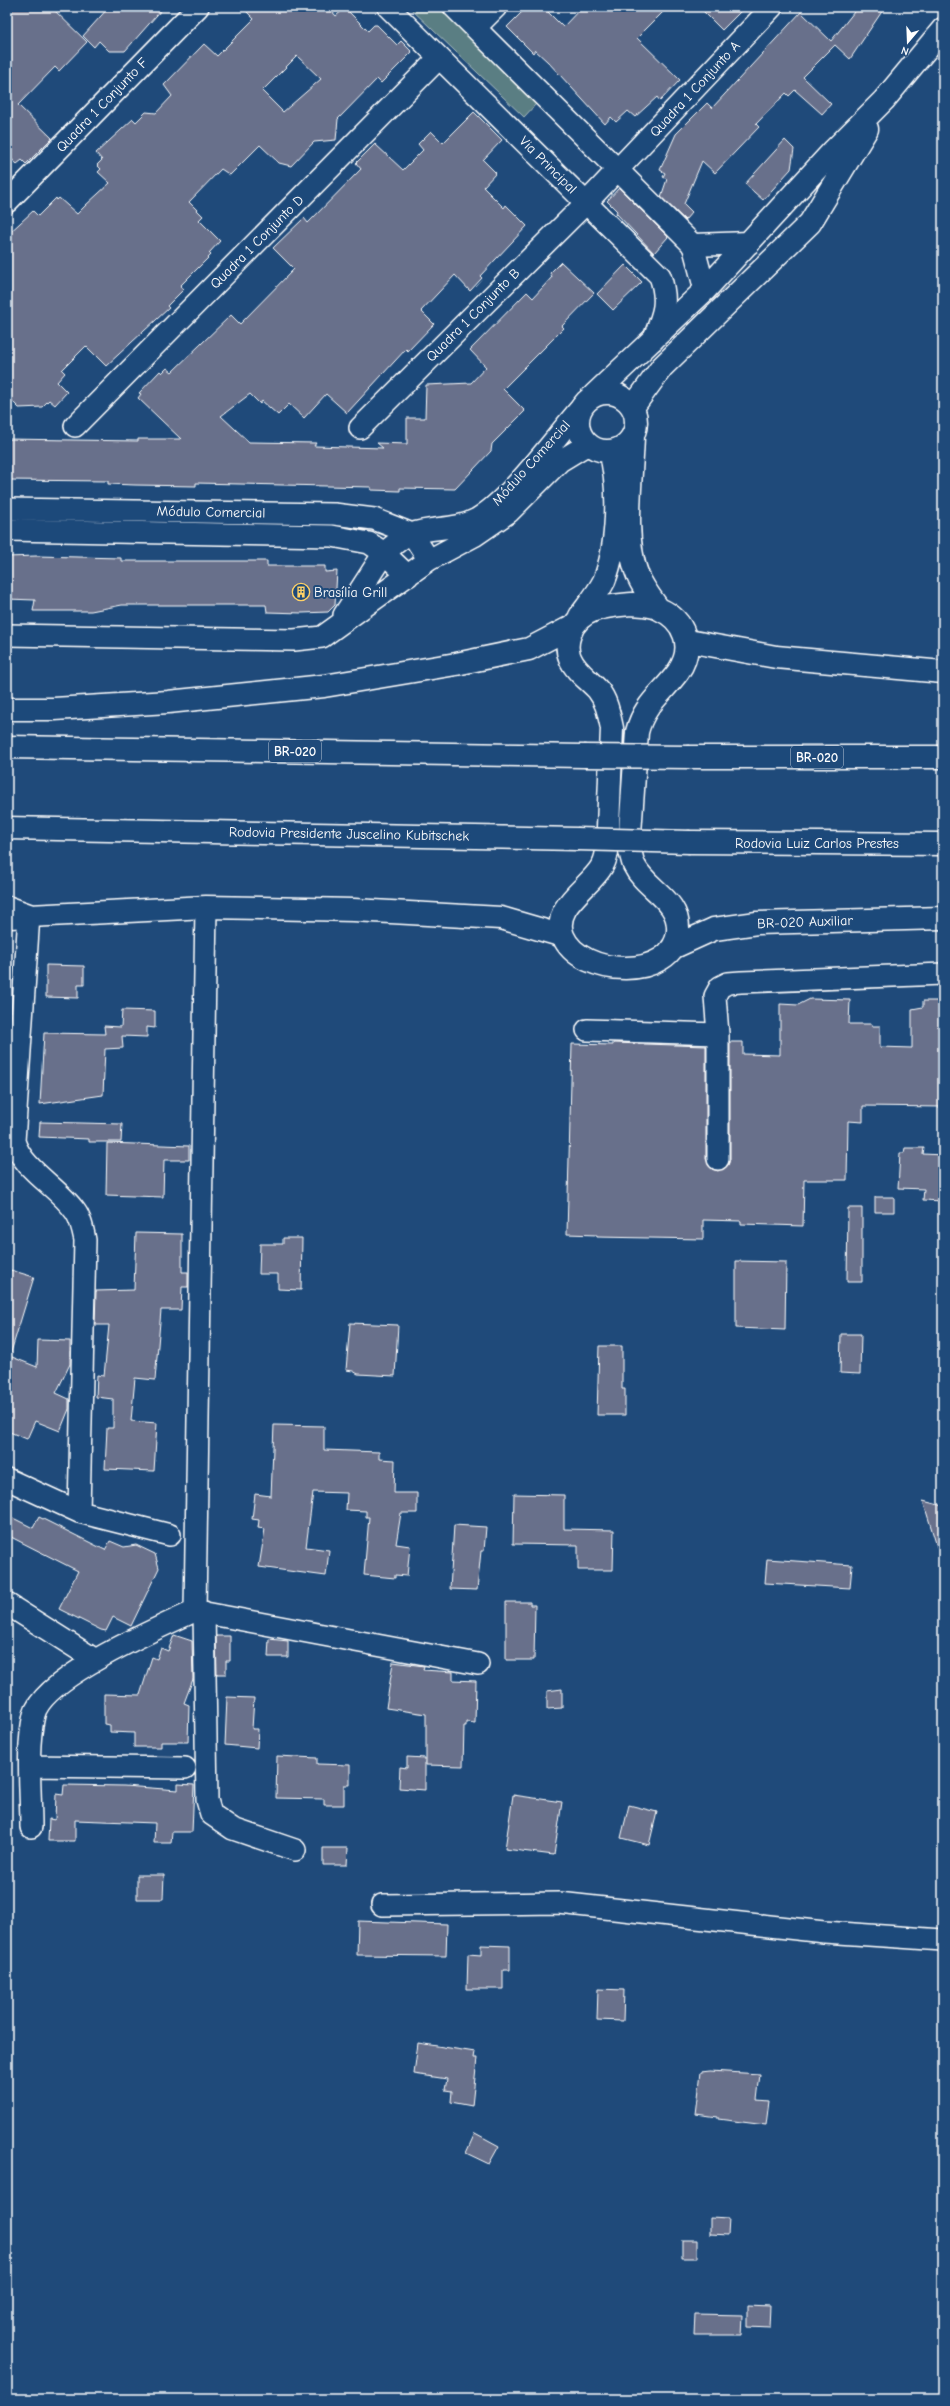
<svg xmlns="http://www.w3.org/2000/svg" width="950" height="2406" font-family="'Comic Neue',sans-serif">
	<rect width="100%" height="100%" fill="#1f4a7a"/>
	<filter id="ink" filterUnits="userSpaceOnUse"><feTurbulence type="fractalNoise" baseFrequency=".025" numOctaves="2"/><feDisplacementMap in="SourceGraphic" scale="8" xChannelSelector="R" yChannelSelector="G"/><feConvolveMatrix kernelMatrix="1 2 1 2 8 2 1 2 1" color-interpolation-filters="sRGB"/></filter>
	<g filter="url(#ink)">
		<path fill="#5a7e83" stroke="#acbec1" d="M409,7h31l96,97 -12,13z"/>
		<path fill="#68708b" stroke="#fff" fill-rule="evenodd" d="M7,7h44l36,35 -28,29 -4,-4 -37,38 34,33 -26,26 -4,-4 -5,4 -10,-9z
			M109,7h55l-39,44h-16l-10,-10 -5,6 -11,-11z
			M242,7h86l8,9 9,-8 23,23 6,-6h3l20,20 4,-4 11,11 -31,31 -4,-4 -39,40 -2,21 -22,2 -23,24 -12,-3 -19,-18 -30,30 -9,-6 -32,33 14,14 -4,4 21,21 -11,12 2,2 -31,31 4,3 -17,17 2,2 -63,58 -20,-20 -24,24 3,3 -8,9 10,10 -12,13 -6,-5 -7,7 -23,1 -12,-12v-161l26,-24 5,5 18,-18 1,2 2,-2 18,16 9,-9 24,-22 -12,-11 3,-3 -4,-4 5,-5 -6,-7 37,-34 3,3 10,-10 10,1 16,-17 -8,-11 40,-41 13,12 37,-37zM297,56l24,23 -38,33 -21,-21z
			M527,7h16l20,20 19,-20h86l-31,31 43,42 -20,21 -3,-4 -22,20 -7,-6 -12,11 -5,-5 -6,7 -57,-62 -13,-12 -2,3 -26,-26z
			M699,7h46l-23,23z
			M858,7h27l-35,52 -15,-14 -32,32 28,27 -9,10 -27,-24 -6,6 -3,-3 -30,31 3,3 -44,46 -13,-12 -18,43 8,8 -7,8 -24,-23 6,-18 -4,-2 2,-4 -5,-3 16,-36 31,-31 5,5 89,-96 30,29z
			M474,112l28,28 -19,20 13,13 -13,14 21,21 2,-3 21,21 -47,50 2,2 -12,13 -15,-16 -34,36 13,13 -26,27 -2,-2 -59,64 -21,-19 -22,24 -15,-14 -11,11 -16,-14 -2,3 -10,-10 -29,22 28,26 67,1 -2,3 69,2 -6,-5 30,1v-26h18l1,-33 45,-2 15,-16 -16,-17 57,-58 6,6 19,-21 -2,-4 11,-11 33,31 -32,33 2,2 -61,61 22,22 -33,33 -1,7 -36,38 -55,-1v3l-29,-1v-3l-175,-4v3l-61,-1 -27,-1v-3l-101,-1v-41l131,2v-2h43l-43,-41 3,-4 -2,-1 21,-22 2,2 5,-5 5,4 59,-57 9,9 54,-55 -21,-21 31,-30 4,5 53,-54 -5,-6 19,-19 28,26 20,-20 -5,-6 13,-13 12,12z
			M785,140l9,9 -3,20 -28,31 -18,-16z
			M619,188l49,49 -14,16 -38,-40 1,-2 -10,-10z
			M625,265l17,17 -29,28 -16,-16z
			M36,556l85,2v3h146v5h58v6l12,-1 -2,34 -7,7 -26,1 -35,-1 -1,-7h-144l-31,6h-58l2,-11 -28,-1v-42z
			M46,965l38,1v19h-6v13l-32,-1z
			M810,999l40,1 -1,24h23v2h8v21l32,1v-39l11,-2v-6h20v106l-80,-1v16l-15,-1 -1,59h-43l-1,46 -62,-2v-3l-38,-1v19l-106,-2v-2l-30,-1 5,-190 41,1v-2l93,3v113l6,10 6,2 10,-6 2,-6v-117h13v12l37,1v-51l18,1z
			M122,1010l33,1v17l-8,-1v10l-25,-1 1,12 -18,1 -2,46 -63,9 4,-71 61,1 -1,-8 17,1z
			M40,1122l82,2 -1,18h-32v-3l-50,-2z
			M107,1143l82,3v14h-25l-1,37 -57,-2z
			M905,1148h19l-1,6 20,1v46l-20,-1 1,-11 -26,-1 2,-35h4z
			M875,1197h19v15h-19z
			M848,1208h14v74h-15z
			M136,1233l46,1v38h6v15h-6l-1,23h-20l-6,70 -20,-2 -4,43 26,2 -3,48 -49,-2 2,-41h6v-29l-17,-2 1,-22 7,1 5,-51h-14l1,-34 38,-1z
			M283,1238h19l-1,52 -23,-1v-15h-19l1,-30h23z
			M736,1261l50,1 -1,68 -49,-2z
			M7,1269l27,8 -23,75 -4,-1z
			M350,1323l48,2 -3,51 -37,-2 -5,-3 -7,-1z
			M841,1334h20l-1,40 -20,-1z
			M38,1340l32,1v23l-14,29 13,6v10l-9,22 -25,-10 -8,18 -20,-8v-76l30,12z
			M599,1346h23v43h3v26h-28z
			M274,1425l50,1v24l55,2v7l16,1 -1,33h23v20h-16l-5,31 14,2 -3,30 -12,-1v3l-31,-3 5,-58h-3v-6l-20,-1 1,-17 -34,-1 -7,55 23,3 -3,26 -67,-9 6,-38 -7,-1 1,-8 -7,-1 3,-25 16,2z
			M514,1494l50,1v34l50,1 -1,40h-35v-25l-65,-1z
			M923,1501l20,5v46l-4,1z
			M7,1515l26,13 6,-11 66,33 5,-9 14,6 12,-2 19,9 4,14 -28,58 -18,-9 -7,14 -5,-1 -42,-21 19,-38 -71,-36z
			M454,1525l32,2 -2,24h-3l-4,39 -27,-1z
			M767,1559l85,6 -2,23 -85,-5z
			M506,1602h24v3h5l-1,55h-28z
			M174,1635l18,6 1,38 -9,24 5,2 -1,37h-27v5h-27v-14l-24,-1v-7l-6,-1v-30l36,1 12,-38 5,2 4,-11 7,3z
			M216,1636h14v25h-4v13h-9z
			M269,1639l19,2v16h-20z
			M393,1662l31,4 -1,4 30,2v8l23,1 -1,42 -9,-1v4h-2l-1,40 -37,-1v-51l-40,-6z
			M562,1689v19l-15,1v-18z
			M227,1697l27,1 -2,31h6l-1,19 -32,-3z
			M277,1756l40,2v6l33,1v20h-6v20h-20v-6l-48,-1z
			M407,1757l18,1v32l-26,-2 1,-21 7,1z
			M178,1784l16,1 -2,47h-20l-1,11h-17l1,-20 -80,-3v21h-27l1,-22 6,1 1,-26 7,1 1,-10 60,1 54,4z
			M513,1795l49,7 -8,53 -49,-6z
			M629,1805l28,7 -8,33 -28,-7z
			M323,1848h25l-1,17h-24z
			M137,1875h27l-1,24h-26z
			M358,1921l89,3 -1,32 -89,-1z
			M481,1945l29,1v24h-7v19h-36l1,-35 13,1z
			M598,1989l26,1 -1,31 -26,-1z
			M418,2043l57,9 -1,6h3l-5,48 -21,-4 1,-11 -7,-1 2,-11 -33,-5z
			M710,2071l50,3 -3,26 12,1 -3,24 -48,-6v-2l-22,-3 5,-42z
			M475,2133l24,13 -10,18 -23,-11z
			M710,2218l19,1 -1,16 -18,-1z
			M682,2240h15v18h-15z
			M748,2305l22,1 -1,22 -21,-1z
			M695,2314l48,1 -1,20h-48z"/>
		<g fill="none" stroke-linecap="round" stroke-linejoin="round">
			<defs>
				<path id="minor" d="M388,7l272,269c9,27 3,39 -7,64
					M454,7l239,238 12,45
					M475,28l21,-21
					M7,202l191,-195
					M75,426l364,-368
					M360,428l226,-225 186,-196
					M7,509l327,5 40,5 38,15 17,26
					M7,530l325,6 37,7 15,10 24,23
					M344,615l40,-62c9,-7 17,-16 27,-19 22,-8 44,-3 66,-15 33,-19 77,-80 104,-111
					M7,635l287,5 28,-3 107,-77 45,-24 35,-24 51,-51 28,-17
					M29,915l-15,226c9,29 43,45 61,70 6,8 8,19 10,29l-6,272
					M587,1030l131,4
					M718,1159v-125l-3,-38 5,-9 8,-4 13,-1 202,-8
					M7,1479l72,33 91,23
					M7,1604l87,55
					M195,1611l283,53
					M204,1612l3,188 4,14 22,15 62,21
					M31,1766l154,2
					M31,1827c0,-35 -5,-78 3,-112 9,-38 126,-88 161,-104l11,-704
					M382,1905l177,-2 265,29 119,8"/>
				<path id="major" d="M693,245l56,-2
					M578 422a29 29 0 1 1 58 0a29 29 0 1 1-58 0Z
					M594,395l111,-105 129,-140 50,-50 59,-71
					M633,407l29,-40 148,-144 57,-94
					M633,436c-1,41 -11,102 5,140 5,12 13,22 20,32
					M632,604c9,1 20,1 27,5 26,11 36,39 19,63 -16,22 -34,32 -41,60l-8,116c2,5 3,12 5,17 12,25 46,34 44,66 -3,50 -98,47 -115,5 -12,-30 27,-48 39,-70 3,-4 4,-10 5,-14l5,-124c-3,-13 -5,-27 -14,-38 -9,-10 -23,-19 -28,-32 -4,-9 -3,-16 0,-24 9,-27 38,-28 62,-30z
					M580,616c8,-11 18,-23 24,-35 14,-35 16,-94 6,-130
					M688,641l88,16 167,15
					M7,709h47l114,-7 156,-16 132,-22 73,-15 44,-23
					M10,917l196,-10 148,3 147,8 62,18
					M672,948l42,-19 43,-6 186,-5"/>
				<path id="highway" d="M7,747l577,9
					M690,757h253
					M7,828l570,11
					M690,842l253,2
					M7,907l22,8"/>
			</defs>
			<use href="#minor" stroke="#fff" stroke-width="24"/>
			<use href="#major" stroke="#fff" stroke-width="25"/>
			<use href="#highway" stroke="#fff" stroke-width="25"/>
			<use href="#minor" stroke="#1f4a7a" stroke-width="21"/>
			<use href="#major" stroke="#1f4a7a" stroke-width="22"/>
			<use href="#highway" stroke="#1f4a7a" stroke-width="22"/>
			<defs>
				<path id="highway-bridge" d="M584,756l106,1
					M577,839l113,3"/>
			</defs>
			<use href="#highway-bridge" stroke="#fff" stroke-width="25" stroke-linecap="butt"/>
			<use href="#highway-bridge" stroke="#1f4a7a" stroke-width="22"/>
		</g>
	</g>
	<defs>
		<symbol id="building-ring" viewBox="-11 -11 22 22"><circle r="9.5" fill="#1f4a7a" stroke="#ffd166" stroke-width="1.5"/><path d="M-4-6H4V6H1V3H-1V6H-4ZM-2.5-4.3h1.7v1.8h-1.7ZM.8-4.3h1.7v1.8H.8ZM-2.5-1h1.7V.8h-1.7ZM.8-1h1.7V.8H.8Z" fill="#ffd166"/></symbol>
	</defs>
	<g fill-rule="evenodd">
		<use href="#building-ring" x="291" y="582" width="20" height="20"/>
	</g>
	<g text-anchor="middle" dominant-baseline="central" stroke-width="4" stroke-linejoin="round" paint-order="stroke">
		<g fill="#1f4a7a" stroke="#bcc9d7" stroke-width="1">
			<rect x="269" y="740" width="52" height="22" rx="3"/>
			<rect x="791" y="746" width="52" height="22" rx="3"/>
		</g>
		<g font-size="13" font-weight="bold" fill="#fff">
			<text x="295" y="751">BR-020</text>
			<text x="817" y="757">BR-020</text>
		</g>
		<g font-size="14" fill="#fff" stroke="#1f4a7a">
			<text transform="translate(695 89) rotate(-47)">Quadra 1 Conjunto A</text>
			<text transform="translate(102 105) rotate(-46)">Quadra 1 Conjunto F</text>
			<text transform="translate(548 165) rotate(45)">Via Principal</text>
			<text transform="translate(257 242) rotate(-45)">Quadra 1 Conjunto D</text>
			<text transform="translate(473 315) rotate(-45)">Quadra 1 Conjunto B</text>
			<text transform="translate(531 463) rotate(-48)">Módulo Comercial</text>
			<text transform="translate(211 512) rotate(1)">Módulo Comercial</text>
			<text transform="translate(349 834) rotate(1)">Rodovia Presidente Juscelino Kubitschek</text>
			<text x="817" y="843">Rodovia Luiz Carlos Prestes</text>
			<text transform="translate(805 922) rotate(-2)">BR-020 Auxiliar</text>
		</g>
		<g font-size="14" fill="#fff" stroke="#1f4a7a" text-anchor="start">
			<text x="314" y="592">Brasília Grill</text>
		</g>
	</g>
	<rect width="950" height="2406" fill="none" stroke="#1f4a7a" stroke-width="24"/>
	<rect x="12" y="12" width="926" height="2382" fill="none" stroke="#fff" stroke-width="1.5" filter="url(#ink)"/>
	<g transform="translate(908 42) rotate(199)" stroke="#1f4a7a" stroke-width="3" paint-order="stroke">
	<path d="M0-3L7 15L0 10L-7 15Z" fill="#ffffff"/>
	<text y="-6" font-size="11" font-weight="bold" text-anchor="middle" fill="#ffffff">N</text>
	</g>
</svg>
